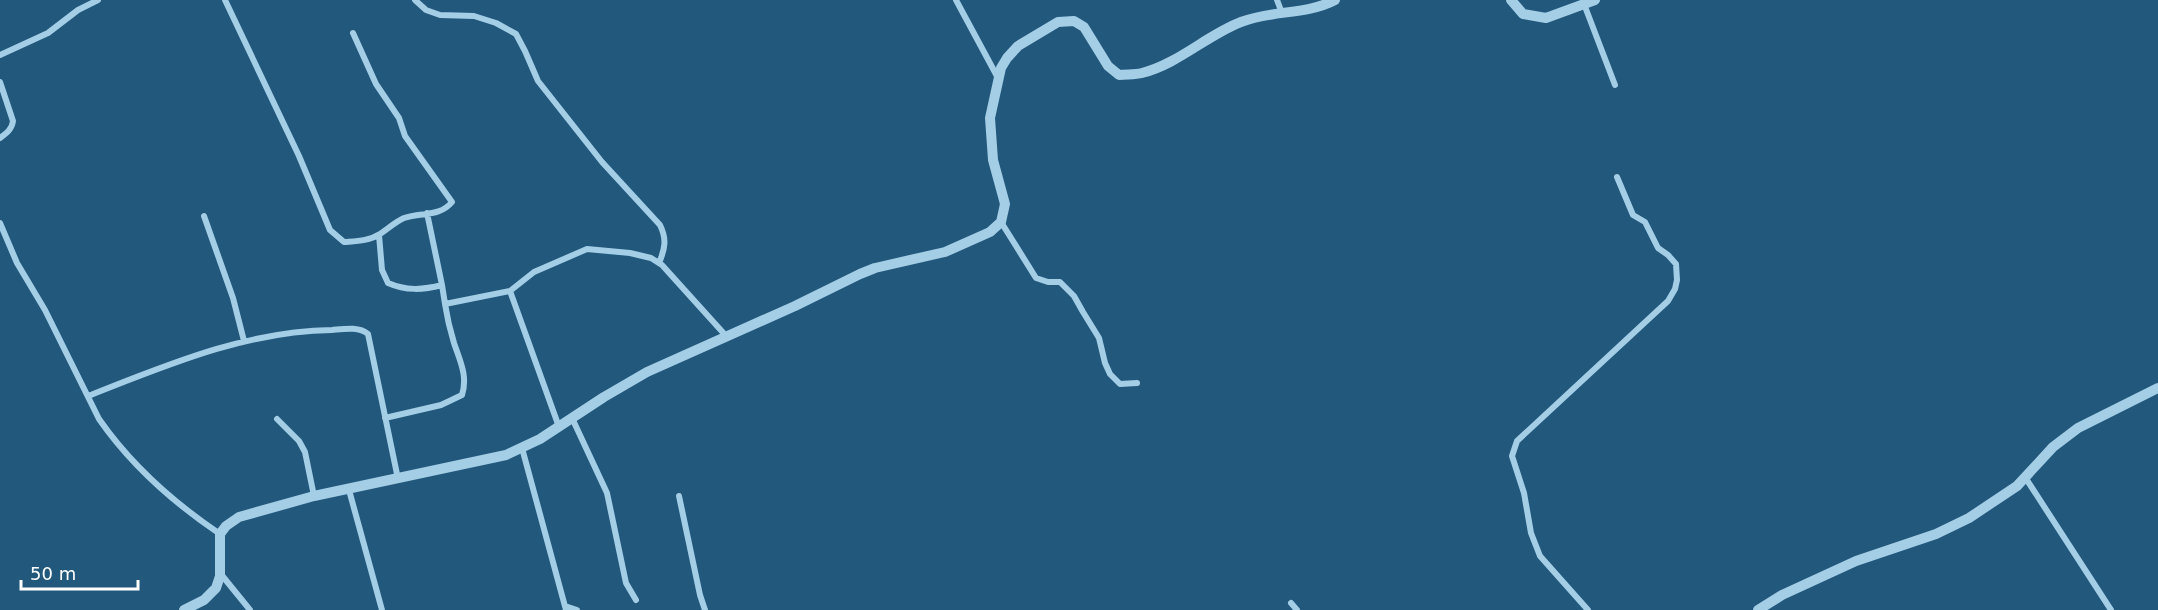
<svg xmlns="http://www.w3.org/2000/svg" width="2158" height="610" font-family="'DejaVu Sans',sans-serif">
	<rect width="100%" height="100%" fill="#21587c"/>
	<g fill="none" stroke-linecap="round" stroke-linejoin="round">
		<path stroke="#a4cde6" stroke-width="6" d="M225,0l74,156 31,74 14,12c12,-1 25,-1 36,-8 9,-6 15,-12 24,-16 17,-6 36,-1 48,-16l-47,-66 -6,-18 -23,-34 -23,-51
			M415,0l11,10 14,5 34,1 22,7 20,11 9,17 13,30 64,81 58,63c7,14 5,24 -1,38
			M956,0l42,78
			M1277,0l5,13
			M1584,4l31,81
			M0,55l48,-22 30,-23 20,-10
			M0,82l13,39c-1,8 -6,12 -13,17
			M427,213l15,72
			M204,216l29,82 11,43
			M1001,222l35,56 12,4h12l14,14 9,16 16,26 6,25 5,11 10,10 17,-1
			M0,223l17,40 28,47 54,109c32,46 75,84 121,115
			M379,235l3,35 6,13c18,8 35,7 54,2l3,19 65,-13 24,-19 53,-23 43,4 21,5 11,7 65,72
			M510,291l49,136
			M88,396c79,-31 158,-65 244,-66 11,-1 27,-4 36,4l30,145
			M385,418l56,-13 21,-10c6,-19 -2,-34 -8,-52 -4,-13 -7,-26 -9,-39
			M572,418l35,75 19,90 10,17
			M277,419l22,22 6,11 9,44
			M522,448l44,162
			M2025,477l86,133
			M349,490l33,120
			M679,496l21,99 5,15
			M220,573l30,37
			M1291,603l6,7
			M565,606l12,4
			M1588,610l-48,-54 -9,-23 -7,-40 -12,-37 5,-15 151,-140 7,-12 2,-9 -1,-16 -8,-9 -10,-7 -13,-26 -12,-7 -16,-38"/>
		<path stroke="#a4cde6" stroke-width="10" d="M1511,0l12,14 23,4 49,-18
			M184,610l20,-10 12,-12 4,-12v-42l6,-8 13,-9 75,-21 192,-41 34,-16 64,-42 43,-25 148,-66 65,-32 15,-6 70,-16 45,-20 11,-10 4,-18 -12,-44 -3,-42 11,-50 6,-10 11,-12 40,-24 16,-1 10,6 24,39 11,9c8,-1 16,0 23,-2 36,-9 65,-38 99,-51 31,-12 65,-7 94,-22
			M1758,610l24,-15 74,-34 80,-27 33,-16 48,-32 36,-39 25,-19 80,-40"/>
	</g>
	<path d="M21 580v9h117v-9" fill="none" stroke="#ffffff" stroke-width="3"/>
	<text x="30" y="580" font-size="18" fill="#ffffff" stroke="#21587c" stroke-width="4.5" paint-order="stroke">50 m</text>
</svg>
